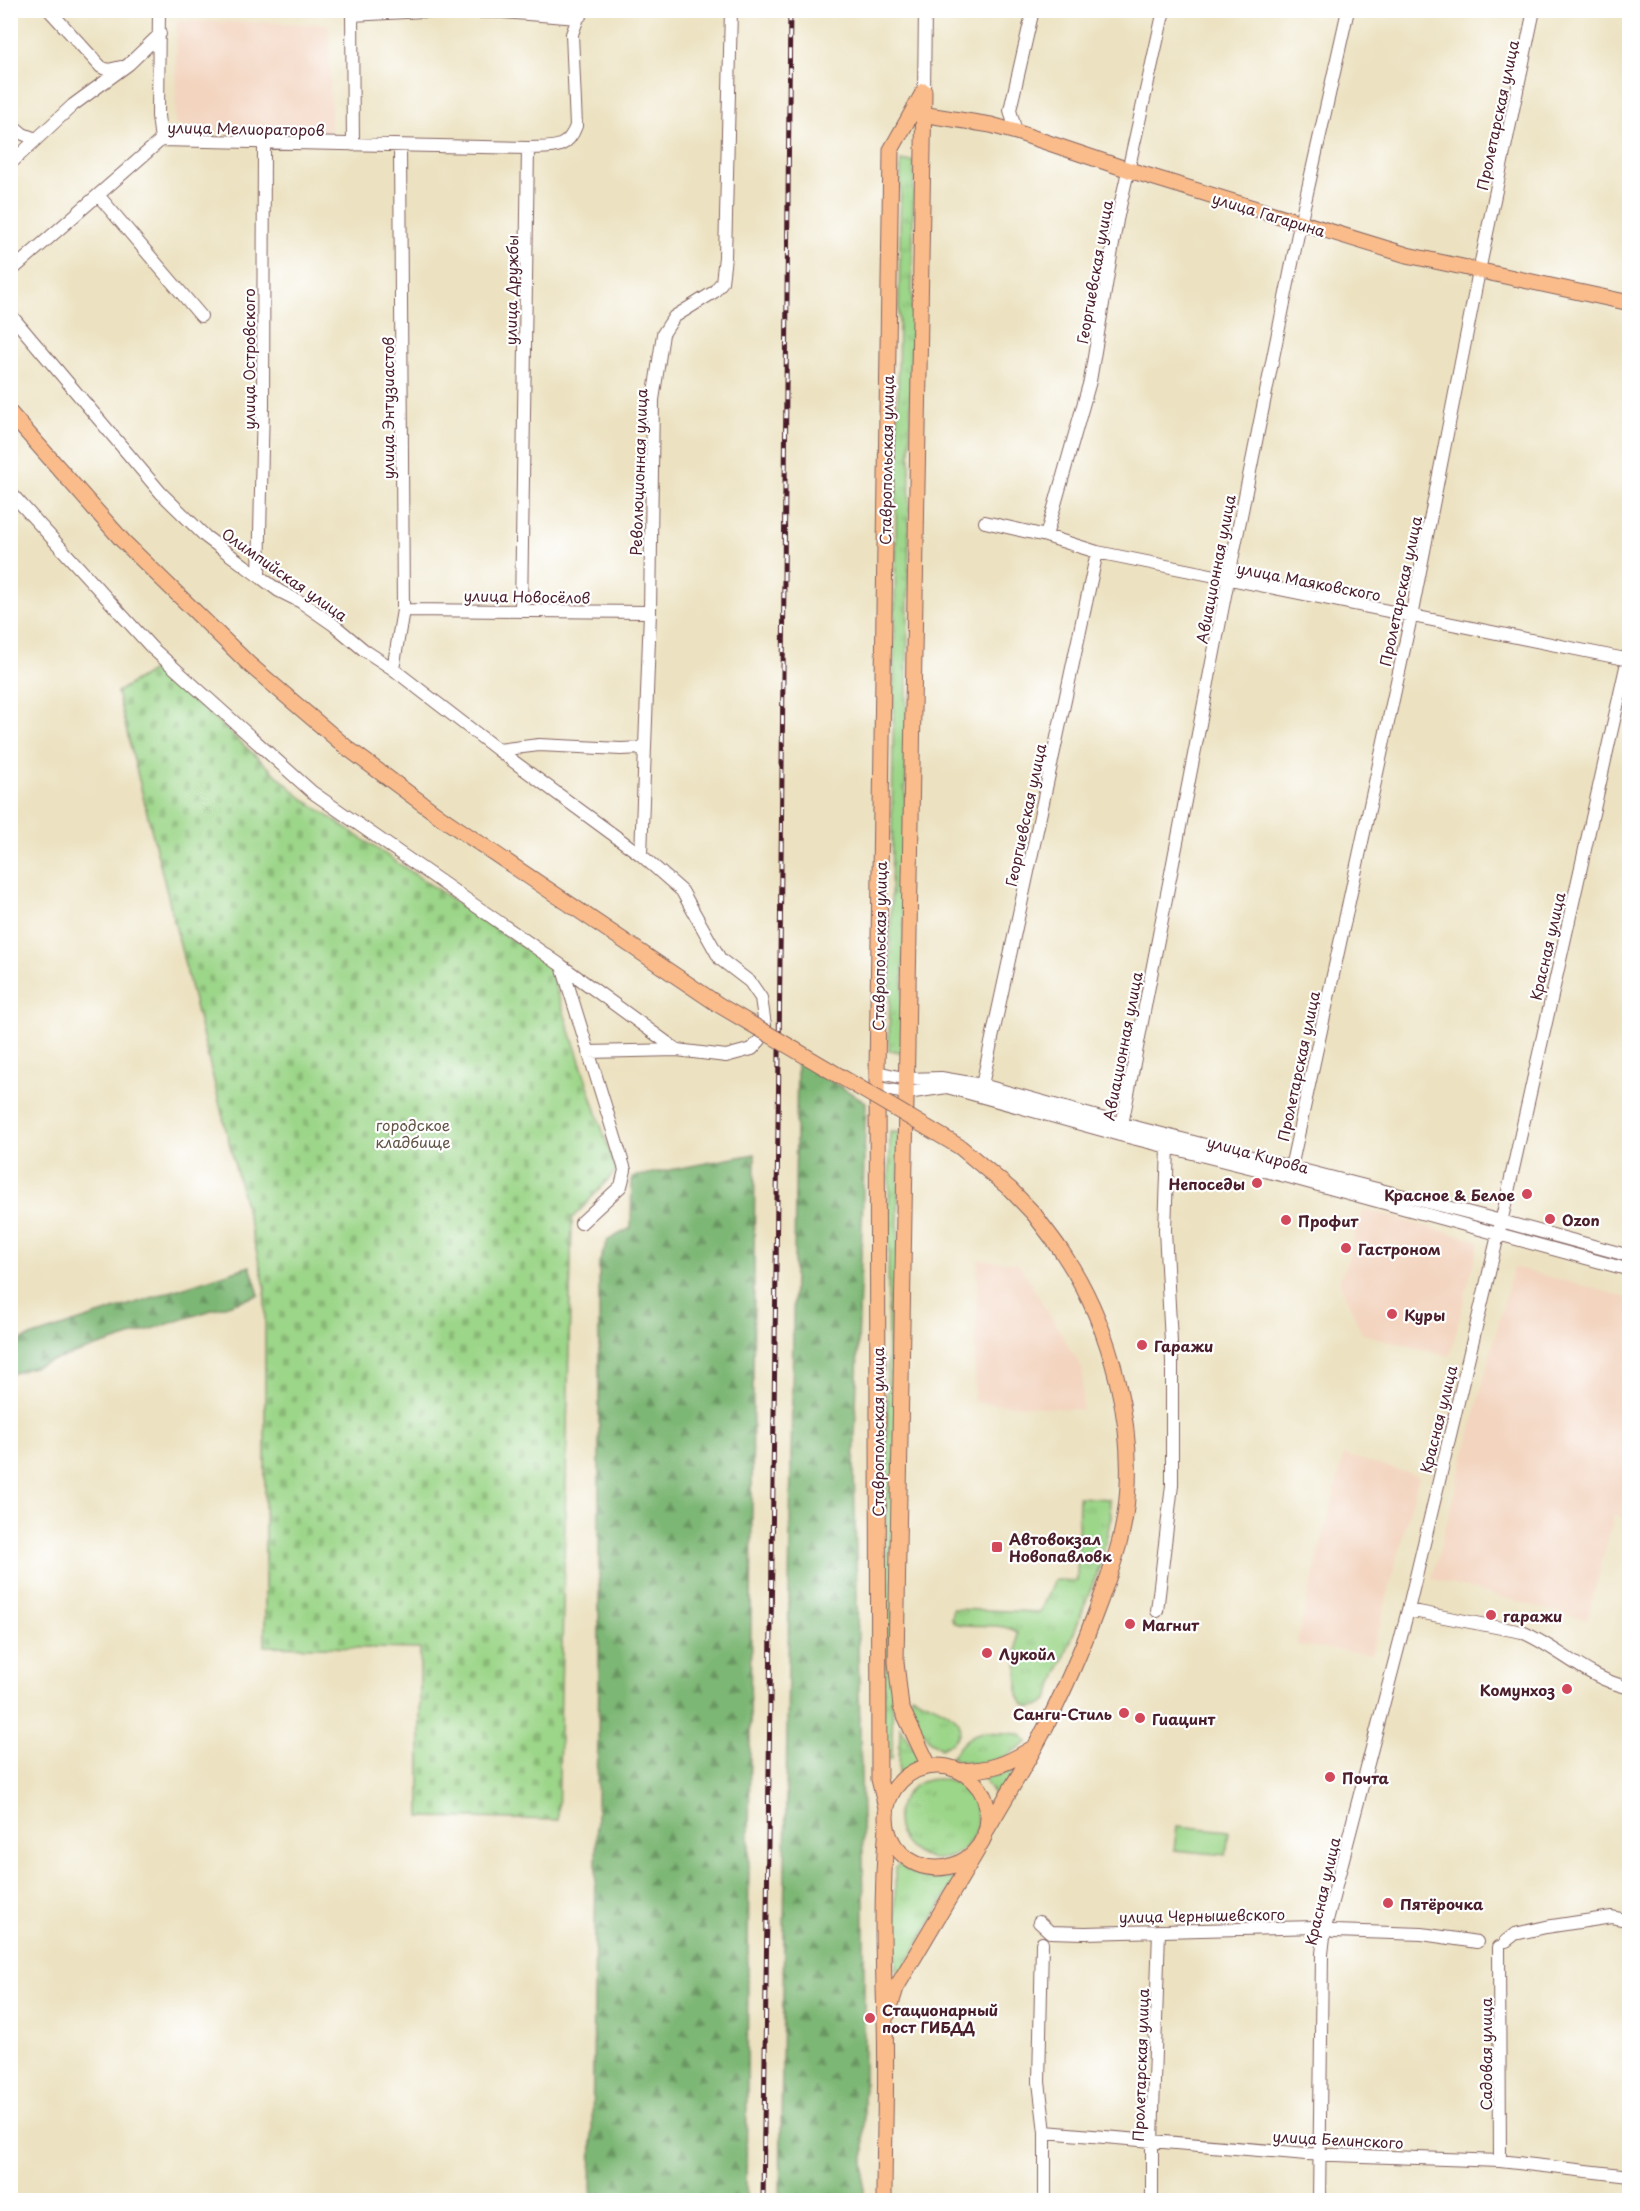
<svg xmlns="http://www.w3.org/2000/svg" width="1640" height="2211" font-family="'Playpen Sans',sans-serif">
	<defs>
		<pattern id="grass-tufts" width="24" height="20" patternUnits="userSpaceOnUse" patternTransform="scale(1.5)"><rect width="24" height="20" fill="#9cd689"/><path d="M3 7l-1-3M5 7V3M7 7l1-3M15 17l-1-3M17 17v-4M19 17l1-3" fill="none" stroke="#88b776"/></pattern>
		<pattern id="forest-firs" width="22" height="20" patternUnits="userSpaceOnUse" patternTransform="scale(1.5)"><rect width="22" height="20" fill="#7db775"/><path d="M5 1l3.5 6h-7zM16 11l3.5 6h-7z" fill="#689460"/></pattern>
		<pattern id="cemetery-stones" width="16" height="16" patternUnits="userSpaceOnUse" patternTransform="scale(1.5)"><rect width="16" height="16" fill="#9cd689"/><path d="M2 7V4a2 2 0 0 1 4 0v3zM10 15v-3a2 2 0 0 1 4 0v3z" fill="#88b776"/></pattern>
	</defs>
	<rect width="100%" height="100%" fill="#fff"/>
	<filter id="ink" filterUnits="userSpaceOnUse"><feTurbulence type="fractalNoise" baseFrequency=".0167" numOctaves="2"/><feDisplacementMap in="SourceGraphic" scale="12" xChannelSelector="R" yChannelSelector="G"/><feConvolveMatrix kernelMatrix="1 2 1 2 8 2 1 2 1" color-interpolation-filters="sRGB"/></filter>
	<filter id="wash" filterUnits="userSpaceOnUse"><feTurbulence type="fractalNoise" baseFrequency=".008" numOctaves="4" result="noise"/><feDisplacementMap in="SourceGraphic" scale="24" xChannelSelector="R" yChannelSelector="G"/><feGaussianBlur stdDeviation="1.35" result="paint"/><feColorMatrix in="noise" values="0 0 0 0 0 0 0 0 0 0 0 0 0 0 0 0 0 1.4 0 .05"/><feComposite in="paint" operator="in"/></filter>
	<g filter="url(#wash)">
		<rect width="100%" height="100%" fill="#ece2c1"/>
		<path fill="#f3d4bf" d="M177,21l152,3 2,107 -58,4 -72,-5 -26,-6z
			M1364,1209l115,32 -29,115 -88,-22 -23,-53 12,-29 4,-20z
			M978,1260l40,3 65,107 -1,40 -108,-8z
			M1513,1267l116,31v221l-15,-4 -27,105 -155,-41z
			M1344,1455l75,21 -47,178 -76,-9z"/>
		<path fill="url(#grass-tufts)" stroke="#737a5a" stroke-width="1.5" d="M901,161h13l-12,891 -13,-1z
			M890,1132h9l-7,627 -9,-1z
			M1079,1497l30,2 2,18 -10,46 -53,136c-12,11 -23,12 -30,-4l-1,-63c-18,-11 -42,-3 -63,-9l-3,-5 2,-9 87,3 14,-32 23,1z
			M911,1695c23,10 79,28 30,54 -16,-10 -34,-34 -30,-54z
			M900,1726l11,19 14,15 -26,14z
			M985,1732l35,2 8,8c-21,16 -52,30 -77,15 10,-12 18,-24 34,-25z
			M1014,1768l-18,37 -3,-13 -11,-14 21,-4z
			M897 1819a40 40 0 1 1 80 0a40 40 0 1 1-80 0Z
			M900,1864c16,16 30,17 51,14l3,4 -52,90 -6,-2 -1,-102z"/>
		<path fill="url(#forest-firs)" stroke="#646b50" stroke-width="1.5" d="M797,1061l69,41 -12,368 10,432v298h-84z
			M755,1154l-9,1046h-155l8,-530v-407l9,-23 23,-12 1,-51z
			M250,1266l9,29 -248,79v-31z"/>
		<path fill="url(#cemetery-stones)" stroke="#737a5a" stroke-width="1.5" d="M158,667l145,132 245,165 68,207 -44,48 -14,601 -138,-3v-168l-155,-3v-360l-148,-594z"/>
		<path fill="#9cd689" stroke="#737a5a" stroke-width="1.5" d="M1177,1826l52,5 -3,24 -52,-5z"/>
	</g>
	<g filter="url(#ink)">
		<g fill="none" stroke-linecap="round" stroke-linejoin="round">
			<defs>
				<path id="minor" d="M49,10l52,57 7,3 13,-3
					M159,10l-1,106 3,24
					M352,10l1,135
					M352,15l71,-4 80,1 75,6
					M924,91l1,-81
					M10,123l13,11 13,5
					M1016,132l-6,-22 23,-100
					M10,164l63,-59 56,-41 31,-30
					M98,195l103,121
					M10,272l151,-132 367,8
					M10,314l151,179 45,44 73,54 22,11 33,23 30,25 29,19 105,81 143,105 41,36 38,68 30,23 11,16 4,27 -5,15 -8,9 -26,7 -49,-6 -89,2
					M10,492l142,156 160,144 250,174 115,84
					M985,522l61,14 51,16 533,108
					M1046,536l44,-155 27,-161 47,-210
					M259,576l4,-172 1,-261
					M403,610l247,2
					M521,610l7,-462c23,-1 39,3 48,-22l-4,-92 6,-16 7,-8
					M393,669l10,-59 -3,-464
					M498,750l41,-5 82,4 23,-1
					M641,855l9,-243 3,-212 10,-66 11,-17 40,-25 8,-10 3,-25 6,-247
					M562,966l63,204 -4,16 -40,37
					M877,1072l30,7 34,-1 41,7 141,39 367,94 140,38
					M982,1085l115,-533
					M877,1088l30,5 40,-6 173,48 169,42 341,93
					M1120,1135l108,-555 72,-356 48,-214
					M1289,1177l122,-560 68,-346 55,-261
					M1408,1610l114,22c39,17 64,46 108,56
					M1157,1611l15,-126v-124l-7,-131 3,-83
					M1039,1922l11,10 35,1 231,-6 18,4 88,3 55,8
					M1506,1941l9,-7 31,-7 66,-10 18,4
					M1042,1943l-3,139 6,50v68
					M1499,1947l1,214
					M1045,2132l262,22 193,7 130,15
					M1152,2200v-59l7,-210
					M1319,2200l3,-246 3,-26 83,-318 92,-383 130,-578"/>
				<path id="major" d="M924,93l-28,1569 5,45 28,59
					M915,113l76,12 25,7 113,38 278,85 223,48
					M10,413l113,128 127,124 96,82 96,71
					M886 1817a51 51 0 1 1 102 0a51 51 0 1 1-102 0Z
					M959,1771c33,-1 46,-6 74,-23
					M886,1808l-7,-29 -2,-707 14,-922 33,-59
					M985,1833c19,-33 39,-65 57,-99 22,-42 41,-87 58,-133 10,-28 21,-57 25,-86 13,-84 -14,-190 -61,-260 -9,-14 -20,-27 -30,-41
					M888,2014l8,-26 81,-137
					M884,2200c0,-59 3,-118 1,-178 -2,-65 -4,-130 2,-196"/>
			</defs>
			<use href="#minor" stroke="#836360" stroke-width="14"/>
			<use href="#major" stroke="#836360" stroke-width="17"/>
			<use href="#minor" stroke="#fff" stroke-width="12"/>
			<use href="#major" stroke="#fabc8b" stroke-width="15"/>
			<defs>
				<path id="rail" d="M763,2200l16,-1145 11,-1045"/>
			</defs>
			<use href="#rail" stroke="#4a1f2b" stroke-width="5"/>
			<use href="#rail" stroke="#fff" stroke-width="3" stroke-dasharray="9" stroke-linecap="butt"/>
			<defs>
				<path id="major-bridge" d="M442,818l277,187 241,142 50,42 24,25"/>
			</defs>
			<use href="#major-bridge" stroke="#836360" stroke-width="17" stroke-linecap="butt"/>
			<use href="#major-bridge" stroke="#fabc8b" stroke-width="15"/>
		</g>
	</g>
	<g fill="#d1495b" stroke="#fff" stroke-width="2">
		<circle cx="1257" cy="1183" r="6"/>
		<circle cx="1527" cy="1194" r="6"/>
		<circle cx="1550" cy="1219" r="6"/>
		<circle cx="1286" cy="1220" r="6"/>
		<circle cx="1346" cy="1248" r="6"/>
		<circle cx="1392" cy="1314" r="6"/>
		<circle cx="1142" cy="1345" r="6"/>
		<rect x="991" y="1541" width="12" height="12" rx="3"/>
		<circle cx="1491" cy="1615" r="6"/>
		<circle cx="1130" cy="1624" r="6"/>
		<circle cx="987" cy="1653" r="6"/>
		<circle cx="1567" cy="1689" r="6"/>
		<circle cx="1124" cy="1713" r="6"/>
		<circle cx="1140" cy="1718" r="6"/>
		<circle cx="1330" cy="1777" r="6"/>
		<circle cx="1388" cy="1903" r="6"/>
		<circle cx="870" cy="2018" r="6"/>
	</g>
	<g text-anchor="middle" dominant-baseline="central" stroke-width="4.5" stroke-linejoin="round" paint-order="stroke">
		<g font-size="15" fill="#4a1f2b" stroke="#fff">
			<text transform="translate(1497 115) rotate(-78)">Пролетарская улица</text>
			<text transform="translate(246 128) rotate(1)">улица Мелиораторов</text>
			<text transform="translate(1269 214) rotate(17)">улица Гагарина</text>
			<text transform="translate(1094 272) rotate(-80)">Георгиевская улица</text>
			<text transform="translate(511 290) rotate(-89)">улица Дружбы</text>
			<text transform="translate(248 359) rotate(-90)">улица Островского</text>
			<text transform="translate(387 408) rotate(-90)">улица Энтузиастов</text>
			<text transform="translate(886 460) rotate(-89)">Ставропольская улица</text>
			<text transform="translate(638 472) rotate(-88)">Революционная улица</text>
			<text transform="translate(1215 569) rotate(-79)">Авиационная улица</text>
			<text transform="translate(285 574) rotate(35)">Олимпийская улица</text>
			<text transform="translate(1309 581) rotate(11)">улица Маяковского</text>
			<text transform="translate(1400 591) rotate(-78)">Пролетарская улица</text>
			<text transform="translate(527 596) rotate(1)">улица Новосёлов</text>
			<text transform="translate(1025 815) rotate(-78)">Георгиевская улица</text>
			<text transform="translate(879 946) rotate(-89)">Ставропольская улица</text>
			<text transform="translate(1547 946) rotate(-77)">Красная улица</text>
			<text transform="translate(1122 1046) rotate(-79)">Авиационная улица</text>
			<text transform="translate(1298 1066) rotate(-78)">Пролетарская улица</text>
			<text transform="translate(1258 1154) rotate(15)">улица Кирова</text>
			<text transform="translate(1438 1419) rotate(-76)">Красная улица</text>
			<text transform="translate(877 1432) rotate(-90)">Ставропольская улица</text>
			<text transform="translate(1322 1891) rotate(-77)">Красная улица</text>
			<text transform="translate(1202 1915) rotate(-1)">улица Чернышевского</text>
			<text transform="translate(1485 2054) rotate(-90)">Садовая улица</text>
			<text transform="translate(1140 2065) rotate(-88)">Пролетарская улица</text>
			<text transform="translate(1338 2139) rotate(3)">улица Белинского</text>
		</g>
		<g font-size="15" fill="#635647" stroke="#fff">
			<text x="413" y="1124">городское<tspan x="413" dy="17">кладбище</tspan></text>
		</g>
		<g font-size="15" font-weight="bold" fill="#4a1f2b" stroke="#fff" text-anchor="start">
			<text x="1245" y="1183" text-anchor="end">Непоседы</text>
			<text x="1515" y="1194" text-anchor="end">Красное &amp; Белое</text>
			<text x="1562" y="1219">Ozon</text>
			<text x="1298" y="1220">Профит</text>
			<text x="1358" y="1248">Гастроном</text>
			<text x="1404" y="1314">Куры</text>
			<text x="1154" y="1345">Гаражи</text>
			<text x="1009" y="1538">Автовокзал<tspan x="1009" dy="17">Новопавловк</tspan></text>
			<text x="1503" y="1615">гаражи</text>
			<text x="1142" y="1624">Магнит</text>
			<text x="999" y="1653">Лукойл</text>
			<text x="1555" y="1689" text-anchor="end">Комунхоз</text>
			<text x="1112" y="1713" text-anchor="end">Санги-Стиль</text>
			<text x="1152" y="1718">Гиацинт</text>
			<text x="1342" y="1777">Почта</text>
			<text x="1400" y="1903">Пятёрочка</text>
			<text x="882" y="2009">Стационарный<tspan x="882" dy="17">пост ГИБДД</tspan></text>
		</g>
	</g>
	<rect width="1640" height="2211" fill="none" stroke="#fff" stroke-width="36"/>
</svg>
